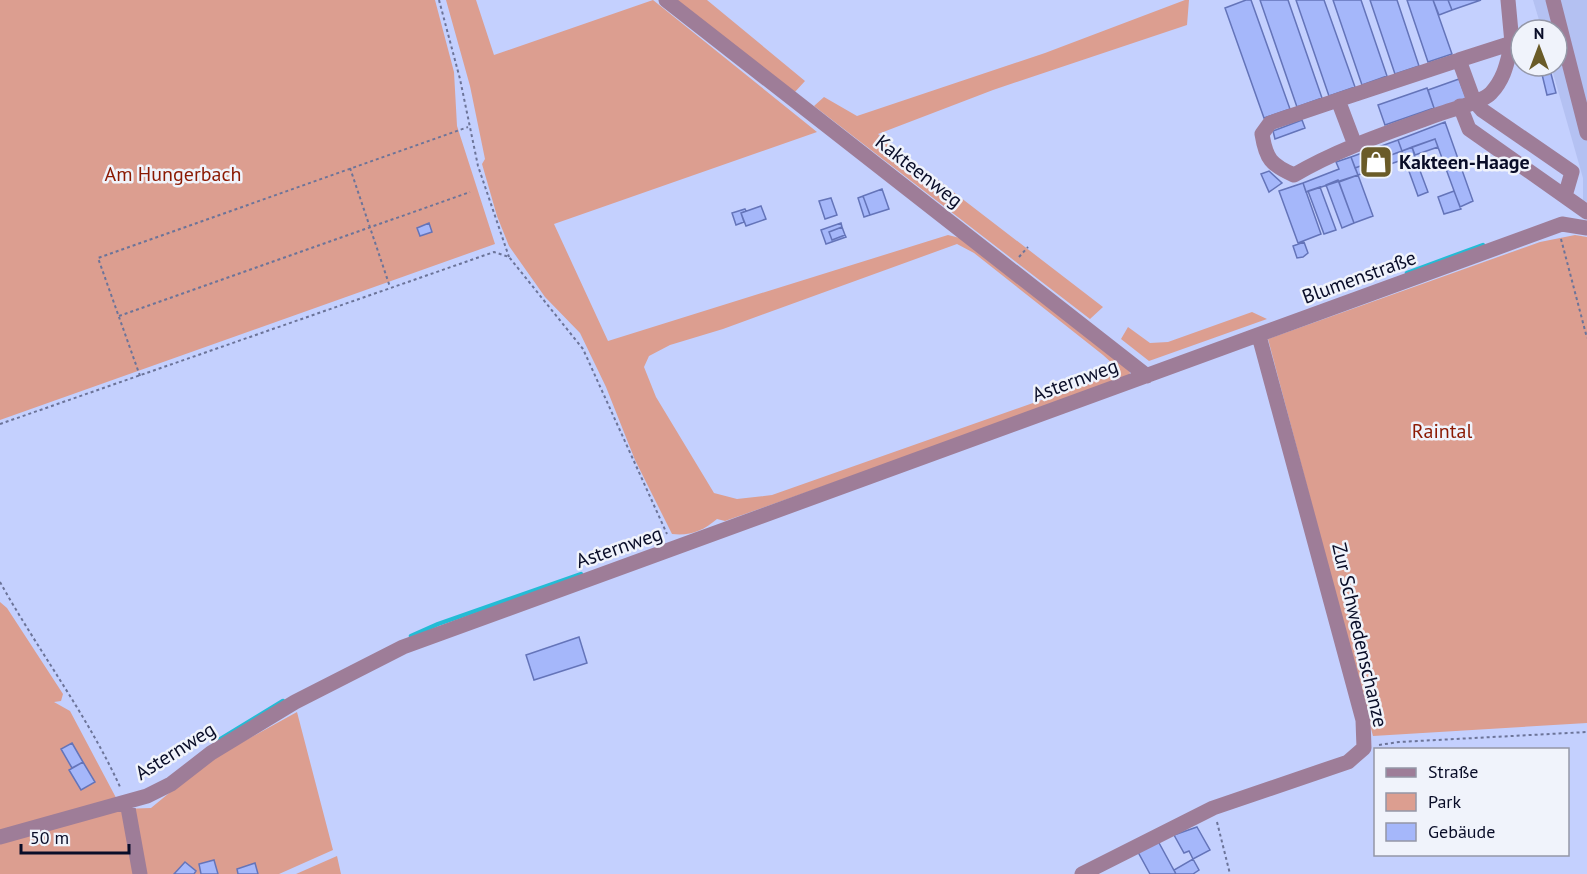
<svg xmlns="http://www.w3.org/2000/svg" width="1587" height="874" font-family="'PT Sans',sans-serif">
	<rect width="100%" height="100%" fill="#c4d0fe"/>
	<path fill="#b4c1f2" d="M1533,0h54v202l-4,-2v-22l-32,-112h6v-36h-15z"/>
	<path fill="#dc9e90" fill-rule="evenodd" d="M0,0h435l19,72 3,54 38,118 -495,176z
		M446,0h30l18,55 159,-55 164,132 -263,92 54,117 340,-106 16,4 163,127 3,7 -2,5 -383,136 -20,7 -8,-2c-14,12 -27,17 -45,15l-37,-74 -29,-73 -26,-54 -35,-36 -36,-51 -12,-30 -15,-52 3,-5 -15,-73zM957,244l17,9 129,102 10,9 2,10 -343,121 -35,4 -23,-6 -58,-96 -12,-30 5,-11 21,-11 53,-16z
		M673,0h34l98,81 -11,12z
		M1185,0h4l-2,25 -194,65 -115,44 225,173 -13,12 -276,-213 10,-9 33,19 188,-63z
		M1575,235l12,2v486l-214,13 -105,-397 272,-97z
		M1252,312l15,7 -118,42 -28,-22 7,-12 22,16 18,-1z
		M0,602l7,6 56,86 -2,7 -7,1 16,9 52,98 29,-1 57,-47 89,-49 36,138 -54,24h-279z
		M337,856l4,18h-45z"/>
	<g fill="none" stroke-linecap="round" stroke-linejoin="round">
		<path stroke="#23bcd5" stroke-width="4.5" d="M1407,273l76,-28
			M411,636l27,-12 143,-50
			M219,740l64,-39"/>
	</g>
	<path fill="#a5b7fa" stroke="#6474b9" stroke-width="1.5" d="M1246,0h5l39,109 -26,9 -39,-110z
		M1260,0h28l34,98 -25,9z
		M1296,0h28l31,87 -26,9z
		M1333,0h28l26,76 -25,9z
		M1370,0h27l22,66 -24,8z
		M1407,0h26l19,54 -24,8z
		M1433,0h15l4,10 -13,5z
		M1448,0h33l-29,10z
		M1540,66h9l7,27 -9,2z
		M1459,79l8,21 -32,11 -7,-21z
		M1427,88l7,20 -49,17 -7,-20z
		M1302,120l3,8 -30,11 -2,-8z
		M1445,122l28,79 -13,6 -25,-68 -33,12 -4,-11z
		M1435,139l3,8 -23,8 -3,-8z
		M1398,140l4,11 -47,17 -4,-11z
		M1412,147l4,13 -10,3 -4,-12z
		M1402,151l3,8 -47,16 -3,-7z
		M1351,157l7,18 -52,17 -3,-9 36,-14 -3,-7z
		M1416,160l12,32 -10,4 -12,-33z
		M1269,171l13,12 -13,9 -8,-18z
		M1358,175l15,41 -19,7 -15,-41z
		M1338,180l16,43 -12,5 -16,-43z
		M1303,183l18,51 -23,9 -19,-52z
		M1320,187l16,43 -12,4 -16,-43z
		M882,189l7,20 -19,6 -7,-19z
		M1454,191l7,18 -17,5 -6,-17z
		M863,196l7,19 -6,2 -6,-19z
		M831,198l6,17 -12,4 -6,-18z
		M761,206l5,13 -20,7 -5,-13z
		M745,209l1,2 -5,2 3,9 -8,3 -4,-12z
		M429,223l3,9 -12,4 -3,-8z
		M841,223l1,4 -13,5 3,8 13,-5 1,2 -20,7 -5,-14z
		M842,227l3,8 -13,5 -3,-8z
		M1304,242l4,11 -5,4 -6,1 -4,-12z
		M579,637l8,26 -53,17 -8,-25z
		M72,743l11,19 -11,6 -11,-19z
		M83,762l12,20 -14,8 -12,-20z
		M1197,827l13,23 -17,9 -4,-8 -5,2 -10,-18z
		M1158,841l18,33h-26l-12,-22z
		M1193,859l6,11 -6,4h-17l-2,-4z
		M214,860l4,14h-17l-2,-10z
		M185,862l11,9 -2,3h-20z
		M255,863l3,11h-20l-1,-5z"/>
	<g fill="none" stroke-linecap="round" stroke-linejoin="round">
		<path stroke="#6c7499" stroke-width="2" stroke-dasharray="3 3" stroke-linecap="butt" d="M439,0l21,79 18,87 31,91
			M350,168l40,119
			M1561,239l26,99
			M1019,257l9,-10
			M119,316l351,-124
			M140,376l-42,-118 370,-131
			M0,424l494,-172 15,5 74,92 84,185
			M0,582c39,70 88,134 121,207
			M1379,745l20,-3 188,-10
			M1217,822l13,52"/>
		<path stroke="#9e7d98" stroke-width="15" d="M666,0l481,376
			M1553,0l34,133
			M1459,60l53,-17 -4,-43
			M1338,100l121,-40 15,41 8,9 90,62 -7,24
			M1460,106l9,23 118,83
			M1355,145l-17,-45 -68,23 -8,11c4,25 9,31 32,41 46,-27 96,-43 145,-61 13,-5 44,-12 52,-21 14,-15 16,-31 21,-50
			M127,802l13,72
			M0,837l147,-41 24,-12 40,-31 84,-51 108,-55 1159,-423 25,4
			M1082,874l131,-66 135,-46 16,-14 -1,-28 -104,-384"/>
	</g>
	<defs>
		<symbol id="shop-square" viewBox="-11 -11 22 22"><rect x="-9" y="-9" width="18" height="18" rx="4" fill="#6a5b28" stroke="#f0f3fb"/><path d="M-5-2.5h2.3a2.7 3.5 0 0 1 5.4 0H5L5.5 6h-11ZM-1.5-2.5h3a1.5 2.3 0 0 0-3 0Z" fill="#fff"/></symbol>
	</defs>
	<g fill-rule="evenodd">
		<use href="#shop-square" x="1357" y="143" width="38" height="38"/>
	</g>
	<g text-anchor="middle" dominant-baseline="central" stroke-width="5" stroke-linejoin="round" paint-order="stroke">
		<g font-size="20" font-weight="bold" fill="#090d28" stroke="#f0f3fb" text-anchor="start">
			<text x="1399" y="162">Kakteen-Haage</text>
		</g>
		<g font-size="20" fill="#090d28" stroke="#f0f3fb">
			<text transform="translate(919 171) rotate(38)">Kakteenweg</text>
			<text transform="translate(1359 277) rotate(-20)">Blumenstraße</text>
			<text transform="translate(1075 380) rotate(-20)">Asternweg</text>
			<text transform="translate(619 547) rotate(-19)">Asternweg</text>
			<text transform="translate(1360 635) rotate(77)">Zur Schwedenschanze</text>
			<text transform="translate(175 751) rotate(-32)">Asternweg</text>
		</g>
		<g font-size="20" fill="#8a1801" stroke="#f0f3fb">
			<text x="173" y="174">Am Hungerbach</text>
			<text x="1442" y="431">Raintal</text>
		</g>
	</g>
	<rect x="1374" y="748" width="195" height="108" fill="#f0f3fb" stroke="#9497a7" stroke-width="1.5"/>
	<rect x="1386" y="768" width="30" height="9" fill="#9e7d98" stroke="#9497a7" stroke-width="1.5"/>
	<text x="1428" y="778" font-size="18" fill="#090d28">Straße</text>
	<rect x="1386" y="793" width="30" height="18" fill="#dc9e90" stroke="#9497a7" stroke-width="1.5"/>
	<text x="1428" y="808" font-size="18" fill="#090d28">Park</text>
	<rect x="1386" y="823" width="30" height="18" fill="#a5b7fa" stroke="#9497a7" stroke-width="1.5"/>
	<text x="1428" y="838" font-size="18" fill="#090d28">Gebäude</text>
	<g transform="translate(1539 48)"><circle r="28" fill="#f0f3fb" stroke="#9497a7" stroke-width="1.5"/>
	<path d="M0-4.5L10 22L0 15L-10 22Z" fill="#6a5b28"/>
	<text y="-9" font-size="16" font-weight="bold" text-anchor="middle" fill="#090d28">N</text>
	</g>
	<path d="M21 844v9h108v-9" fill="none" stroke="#090d28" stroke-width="3"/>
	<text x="30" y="844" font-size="18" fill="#090d28" stroke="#f0f3fb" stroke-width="4.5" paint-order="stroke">50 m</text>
</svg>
